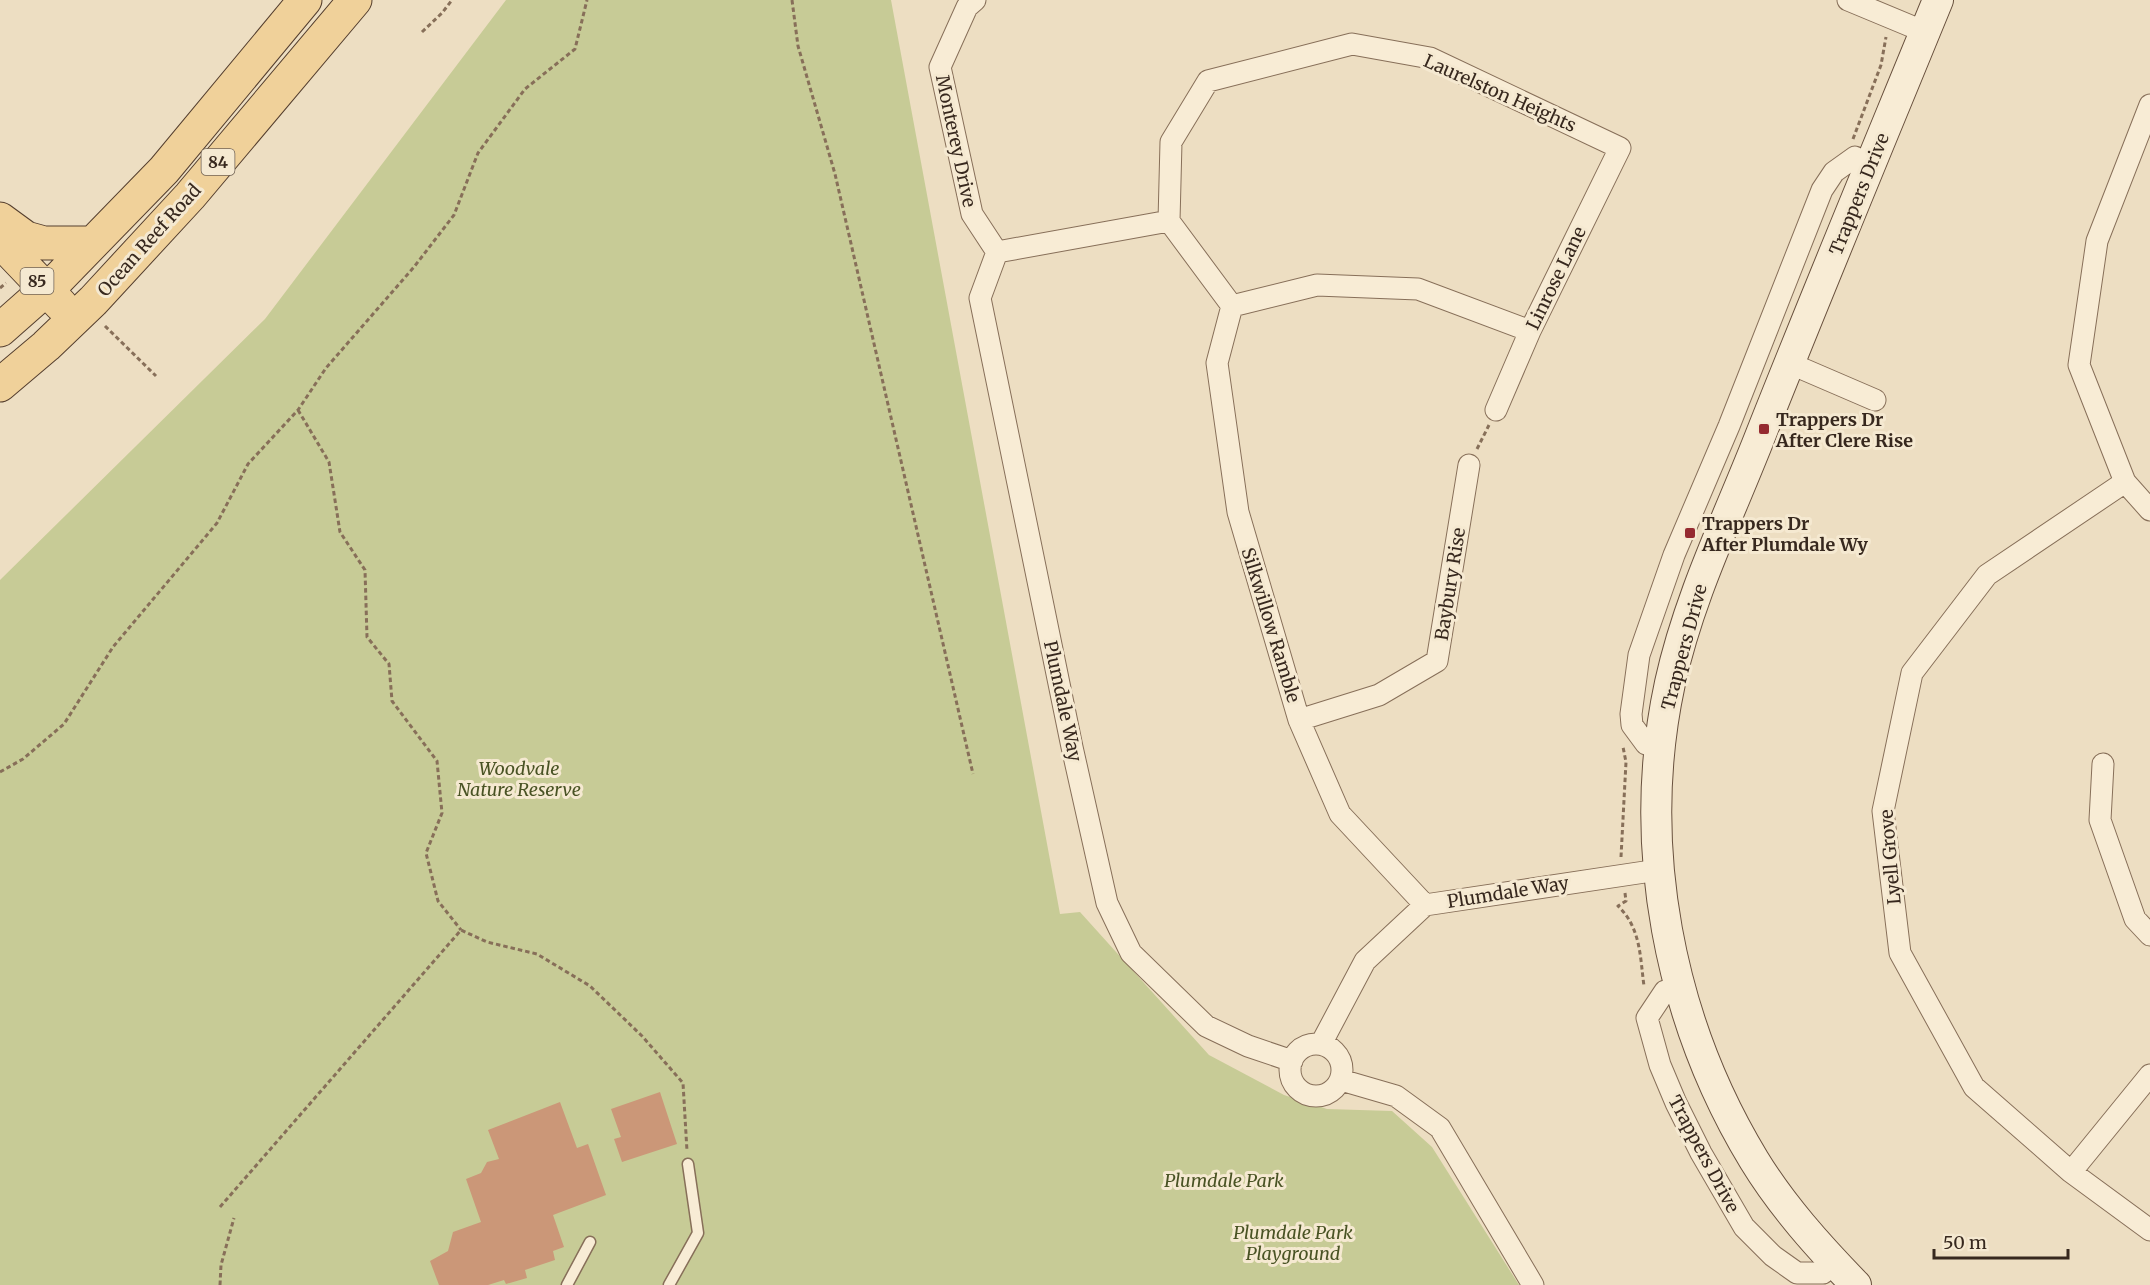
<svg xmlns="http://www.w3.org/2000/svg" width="2150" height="1285" font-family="Merriweather,serif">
	<rect width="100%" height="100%" fill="#eddec2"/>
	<path fill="#c7cb96" d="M506,0h385l169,914 20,-2 129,143 75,40 43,14 65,2 40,36 87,138h-1519v-705l265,-261z"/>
	<path fill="#cb9778" d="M660,1092l17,52 -55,18 -8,-23 7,-2 -10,-28z
		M560,1102l17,46 11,-4 18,51 -53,20 11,32 -11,4 2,9 -30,10 2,8 -21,6 -2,-4 -16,5h-49l-9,-24 18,-10 5,-19 28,-10 -15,-43 15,-6 6,-11 12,-3 -11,-29z"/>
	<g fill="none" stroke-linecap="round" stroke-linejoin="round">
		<defs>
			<path id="service" d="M567,1285l23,-43
				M669,1285l29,-52 -10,-69"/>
			<path id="minor" d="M975,0l-8,7 -27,60 32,147 25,38 172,-31
				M1848,0l77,32
				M2150,105l-53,136 -18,124 46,117 25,28
				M1169,221l2,-79 37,-61 144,-37 78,14 190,90 -90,183 -34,79
				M1169,221l63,85 85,-21 101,4 112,42
				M997,252l-17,46 92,449 35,156 24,50 75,73 42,20 44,15
				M1232,306l-15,57 21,149 61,208 41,94 85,91
				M1789,363l86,37
				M2125,482l-138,93 -75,98 -29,138 17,142 74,134 97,85 79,58
				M1299,720l80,-25 58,-34 32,-196
				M1646,744l-14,-19 -1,-11 8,-59 35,-100 55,-129 93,-236 12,-18 21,-15
				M2103,764l-3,56 35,99 15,16
				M1665,991l-18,27 13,47 16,38 25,50 43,74 29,29 24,17h26
				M1290 1070a26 26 0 1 1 52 0a26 26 0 1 1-52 0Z
				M1321,1044l44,-83 60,-56 233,-35
				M1341,1080l55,16 44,32 93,157
				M2071,1172l79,-97"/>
			<path id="secondary" d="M1856,1285c-37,-38 -74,-79 -102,-125 -85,-140 -119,-315 -84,-477 19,-87 59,-167 91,-249 58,-146 118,-290 177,-434"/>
			<path id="primary" d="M0,219l26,19 18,5h48
				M0,241l61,64
				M0,330l59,-52 105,-108 141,-170
				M0,385l46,-39 47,-45 97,-105 165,-196"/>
		</defs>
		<use href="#service" stroke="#876f59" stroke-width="13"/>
		<use href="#minor" stroke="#876f59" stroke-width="23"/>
		<use href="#secondary" stroke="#68503d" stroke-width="32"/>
		<use href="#primary" stroke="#543e2e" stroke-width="35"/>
		<path stroke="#876f59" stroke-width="3" stroke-dasharray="4.5 3" stroke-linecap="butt" d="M792,0l6,46 37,128 138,600
			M422,32l20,-19 10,-13
			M1853,139l28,-74 5,-28
			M0,288l6,-5
			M105,326l51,50
			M298,410l31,52 11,70 25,38 2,67 22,27 3,37 45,60 5,52 -16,40 12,48 23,29
			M1477,449l12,-24
			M0,772l23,-13 41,-35 49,-77 104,-124 31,-59 50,-54 28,-42 88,-101 40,-52 24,-62 47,-64 50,-40 12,-49
			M1621,857l5,-95 -3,-15
			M1625,893l1,8 -8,5c23,22 22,51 26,80
			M220,1207l241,-277 26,12 50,12 53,32 52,50 41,47 4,68
			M220,1285l1,-20 13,-47"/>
		<use href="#service" stroke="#f8ecd5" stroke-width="10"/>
		<use href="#minor" stroke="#f8ecd5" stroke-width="21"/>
		<use href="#secondary" stroke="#f8ecd5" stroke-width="30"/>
		<use href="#primary" stroke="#f0d19a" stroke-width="33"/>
	</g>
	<g fill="#952a30" stroke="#f5e9d1" stroke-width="2">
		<rect x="1758" y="423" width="12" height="12" rx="3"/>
		<rect x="1684" y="527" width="12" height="12" rx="3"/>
	</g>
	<g text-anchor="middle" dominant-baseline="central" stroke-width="6" stroke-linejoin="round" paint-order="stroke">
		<g fill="#f5e9d1" stroke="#706254" stroke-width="1.5">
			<rect x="201.5" y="149" width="33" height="26" rx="4.5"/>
			<rect x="20.5" y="268" width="33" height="26" rx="4.5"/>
		</g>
		<g font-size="16" font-weight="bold" fill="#37281e">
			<text x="218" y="162">84</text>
			<text x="37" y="281">85</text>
		</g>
		<g font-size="18" fill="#37281e" stroke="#f5e9d1">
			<text transform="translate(1500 93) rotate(24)">Laurelston Heights</text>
			<text transform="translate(956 141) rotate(78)">Monterey Drive</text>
			<text transform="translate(1859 194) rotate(-68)">Trappers Drive</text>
			<text transform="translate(149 240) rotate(-48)">Ocean Reef Road</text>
			<text transform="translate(1556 278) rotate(-64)">Linrose Lane</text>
			<text transform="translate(1450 584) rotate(-81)">Baybury Rise</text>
			<text transform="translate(1271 625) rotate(73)">Silkwillow Ramble</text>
			<text transform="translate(1684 647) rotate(-75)">Trappers Drive</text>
			<text transform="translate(1063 701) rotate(78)">Plumdale Way</text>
			<text transform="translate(1890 857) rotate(-95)">Lyell Grove</text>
			<text transform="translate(1508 892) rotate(-9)">Plumdale Way</text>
			<text transform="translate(1704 1154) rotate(62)">Trappers Drive</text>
		</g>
		<g font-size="18" font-weight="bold" fill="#37281e" stroke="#f5e9d1" text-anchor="start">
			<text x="1776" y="419">Trappers Dr<tspan x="1776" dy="21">After Clere Rise</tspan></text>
			<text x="1702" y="523">Trappers Dr<tspan x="1702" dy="21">After Plumdale Wy</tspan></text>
		</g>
		<g font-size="18" font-style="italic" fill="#495324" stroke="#f5e9d1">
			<text x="519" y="768">Woodvale<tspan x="519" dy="21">Nature Reserve</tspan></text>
			<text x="1224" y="1180">Plumdale Park</text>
			<text x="1293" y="1232">Plumdale Park<tspan x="1293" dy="21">Playground</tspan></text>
		</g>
	</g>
	<path d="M1934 1249v9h134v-9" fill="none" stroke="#37281e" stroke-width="3"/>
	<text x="1943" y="1249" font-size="18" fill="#37281e" stroke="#f5e9d1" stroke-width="4.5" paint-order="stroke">50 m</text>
</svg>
